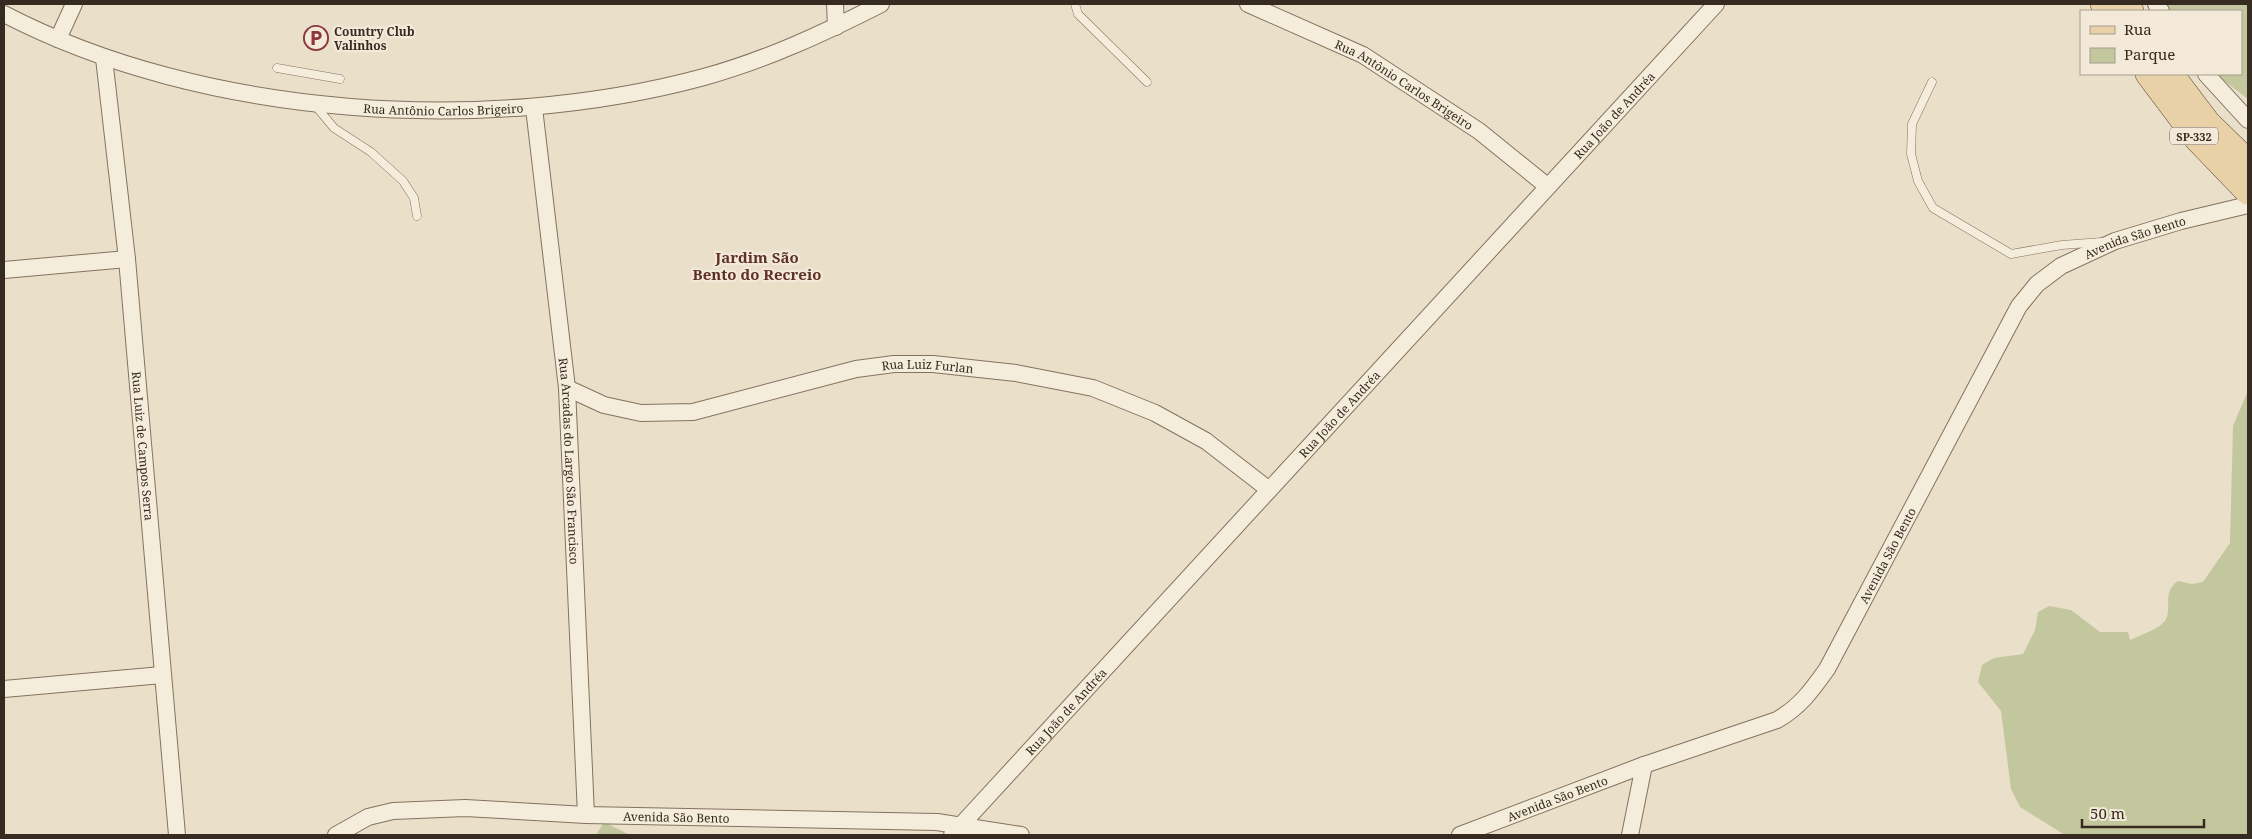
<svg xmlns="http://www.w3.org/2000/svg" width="2252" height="839" font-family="'Noto Serif',serif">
	<rect width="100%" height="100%" fill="#eadfc9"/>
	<path fill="#c3c79e" d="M2155,4h93v95l-33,-25h26v-63h-80z
		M2247,393l1,442h-183l-45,-28 -9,-18 -10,-78 -23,-29 4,-17 12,-7 29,-4 12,-24 3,-18 11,-6 22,4 29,22h28l2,8c10,-5 24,-9 32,-16 14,-12 -3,-30 16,-43l14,3 11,-2 27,-39 3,-117z
		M604,822l26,13h-34z"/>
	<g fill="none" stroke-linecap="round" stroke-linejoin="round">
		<defs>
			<path id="service" d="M1075,4l3,10 69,68
				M277,68l63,11
				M1932,82l-20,42 -1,30 7,27 15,27 78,46 51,-9 40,-3
				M314,104l20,24 37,24 32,29 11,17 3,18"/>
			<g id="minor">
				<path d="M835,4l1,23"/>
				<path id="s1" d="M1248,4l115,51 116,76 68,55"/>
				<path d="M2156,4l5,7"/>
				<path id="s2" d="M4,14c200,104 483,122 700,63 62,-17 120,-44 177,-73"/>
				<path d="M58,39l16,-35"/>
				<path id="s3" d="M104,58l23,201 50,576"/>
				<path d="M2206,74l42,46"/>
				<path id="s4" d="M534,108l33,280 19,427"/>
				<path d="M4,270l123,-11"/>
				<path id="s5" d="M567,388l37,17 37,8 52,-1 163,-43 38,-5h39l83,9 77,15 62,25 51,28 62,48"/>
				<path d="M4,689l158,-14"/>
				<path id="s6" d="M336,835l32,-18 25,-6 72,-3 121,7 351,7 84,13"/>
				<path id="s7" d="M952,835l764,-831"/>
				<path id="s8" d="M1460,835l184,-70 133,-45c23,-13 35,-30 50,-51l192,-363 18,-22 24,-18 54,-25 66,-20 67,-16"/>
				<path d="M1630,835l14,-70"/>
			</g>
			<path id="primary" d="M2103,4l4,7
				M2126,4l5,7
				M2148,74l49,65 51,53
				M2171,74l37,49 40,39"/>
		</defs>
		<use href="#service" stroke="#847260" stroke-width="9"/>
		<use href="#minor" stroke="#847260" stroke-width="18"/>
		<use href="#primary" stroke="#524133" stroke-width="26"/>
		<use href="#service" stroke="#f5eddb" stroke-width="8"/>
		<use href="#minor" stroke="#f5eddb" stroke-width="16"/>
		<use href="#primary" stroke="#e8d1a6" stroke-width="25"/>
	</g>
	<defs>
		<symbol id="parking-ring" viewBox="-11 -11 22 22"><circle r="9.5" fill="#f2e9d8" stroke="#8c373a" stroke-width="1.5"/><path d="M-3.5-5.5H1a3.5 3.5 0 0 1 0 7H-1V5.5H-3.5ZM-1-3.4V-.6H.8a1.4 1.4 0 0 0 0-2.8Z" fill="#8c373a"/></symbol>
	</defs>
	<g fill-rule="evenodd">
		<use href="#parking-ring" x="302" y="24" width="28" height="28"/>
	</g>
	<g text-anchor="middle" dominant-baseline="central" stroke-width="4.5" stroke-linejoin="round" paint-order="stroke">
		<rect fill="#f2e9d8" stroke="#6e6458" stroke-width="1" x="2170" y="127.5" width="48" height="17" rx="4"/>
		<g font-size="11" font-weight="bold" fill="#362b21">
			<text x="2194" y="136">SP-332</text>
		</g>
		<g font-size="12" font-weight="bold" fill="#362b21" stroke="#f2e9d8" text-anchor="start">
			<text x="334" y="31">Country Club<tspan x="334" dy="14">Valinhos</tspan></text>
		</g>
		<g font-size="12" fill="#362b21" stroke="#f2e9d8">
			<text stroke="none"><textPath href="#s1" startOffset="176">Rua Antônio Carlos Brigeiro</textPath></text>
			<text stroke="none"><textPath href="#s2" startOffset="454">Rua Antônio Carlos Brigeiro</textPath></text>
			<text stroke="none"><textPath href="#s7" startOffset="978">Rua João de Andréa</textPath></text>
			<text stroke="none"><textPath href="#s8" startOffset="958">Avenida São Bento</textPath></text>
			<text stroke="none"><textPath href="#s5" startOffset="371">Rua Luiz Furlan</textPath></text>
			<text stroke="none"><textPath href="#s7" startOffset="572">Rua João de Andréa</textPath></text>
			<text stroke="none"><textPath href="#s3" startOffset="390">Rua Luiz de Campos Serra</textPath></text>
			<text stroke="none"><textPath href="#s4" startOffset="355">Rua Arcadas do Largo São Francisco</textPath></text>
			<text stroke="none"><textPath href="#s8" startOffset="538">Avenida São Bento</textPath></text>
			<text stroke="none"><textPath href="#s7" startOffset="168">Rua João de Andréa</textPath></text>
			<text stroke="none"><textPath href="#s8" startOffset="104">Avenida São Bento</textPath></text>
			<text stroke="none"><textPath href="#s6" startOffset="346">Avenida São Bento</textPath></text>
		</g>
		<g font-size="15" font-weight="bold" fill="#5e3026" stroke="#f2e9d8">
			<text x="757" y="257">Jardim São<tspan x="757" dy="17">Bento do Recreio</tspan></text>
		</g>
	</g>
	<rect width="2252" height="839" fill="none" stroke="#362b21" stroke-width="10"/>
	<rect x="2080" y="10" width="162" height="65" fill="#f2e9d8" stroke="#a79d8f"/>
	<rect x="2090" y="26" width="25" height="8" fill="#e8d1a6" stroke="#a79d8f"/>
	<text x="2124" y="35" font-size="15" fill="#362b21">Rua</text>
	<rect x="2090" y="48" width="25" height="15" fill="#c3c79e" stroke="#a79d8f"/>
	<text x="2124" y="60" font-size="15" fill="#362b21">Parque</text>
	<path d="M2082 819v8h122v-8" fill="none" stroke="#362b21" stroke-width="2.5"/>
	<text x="2090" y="819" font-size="15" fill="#362b21" stroke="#f2e9d8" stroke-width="4" paint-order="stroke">50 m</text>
</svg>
